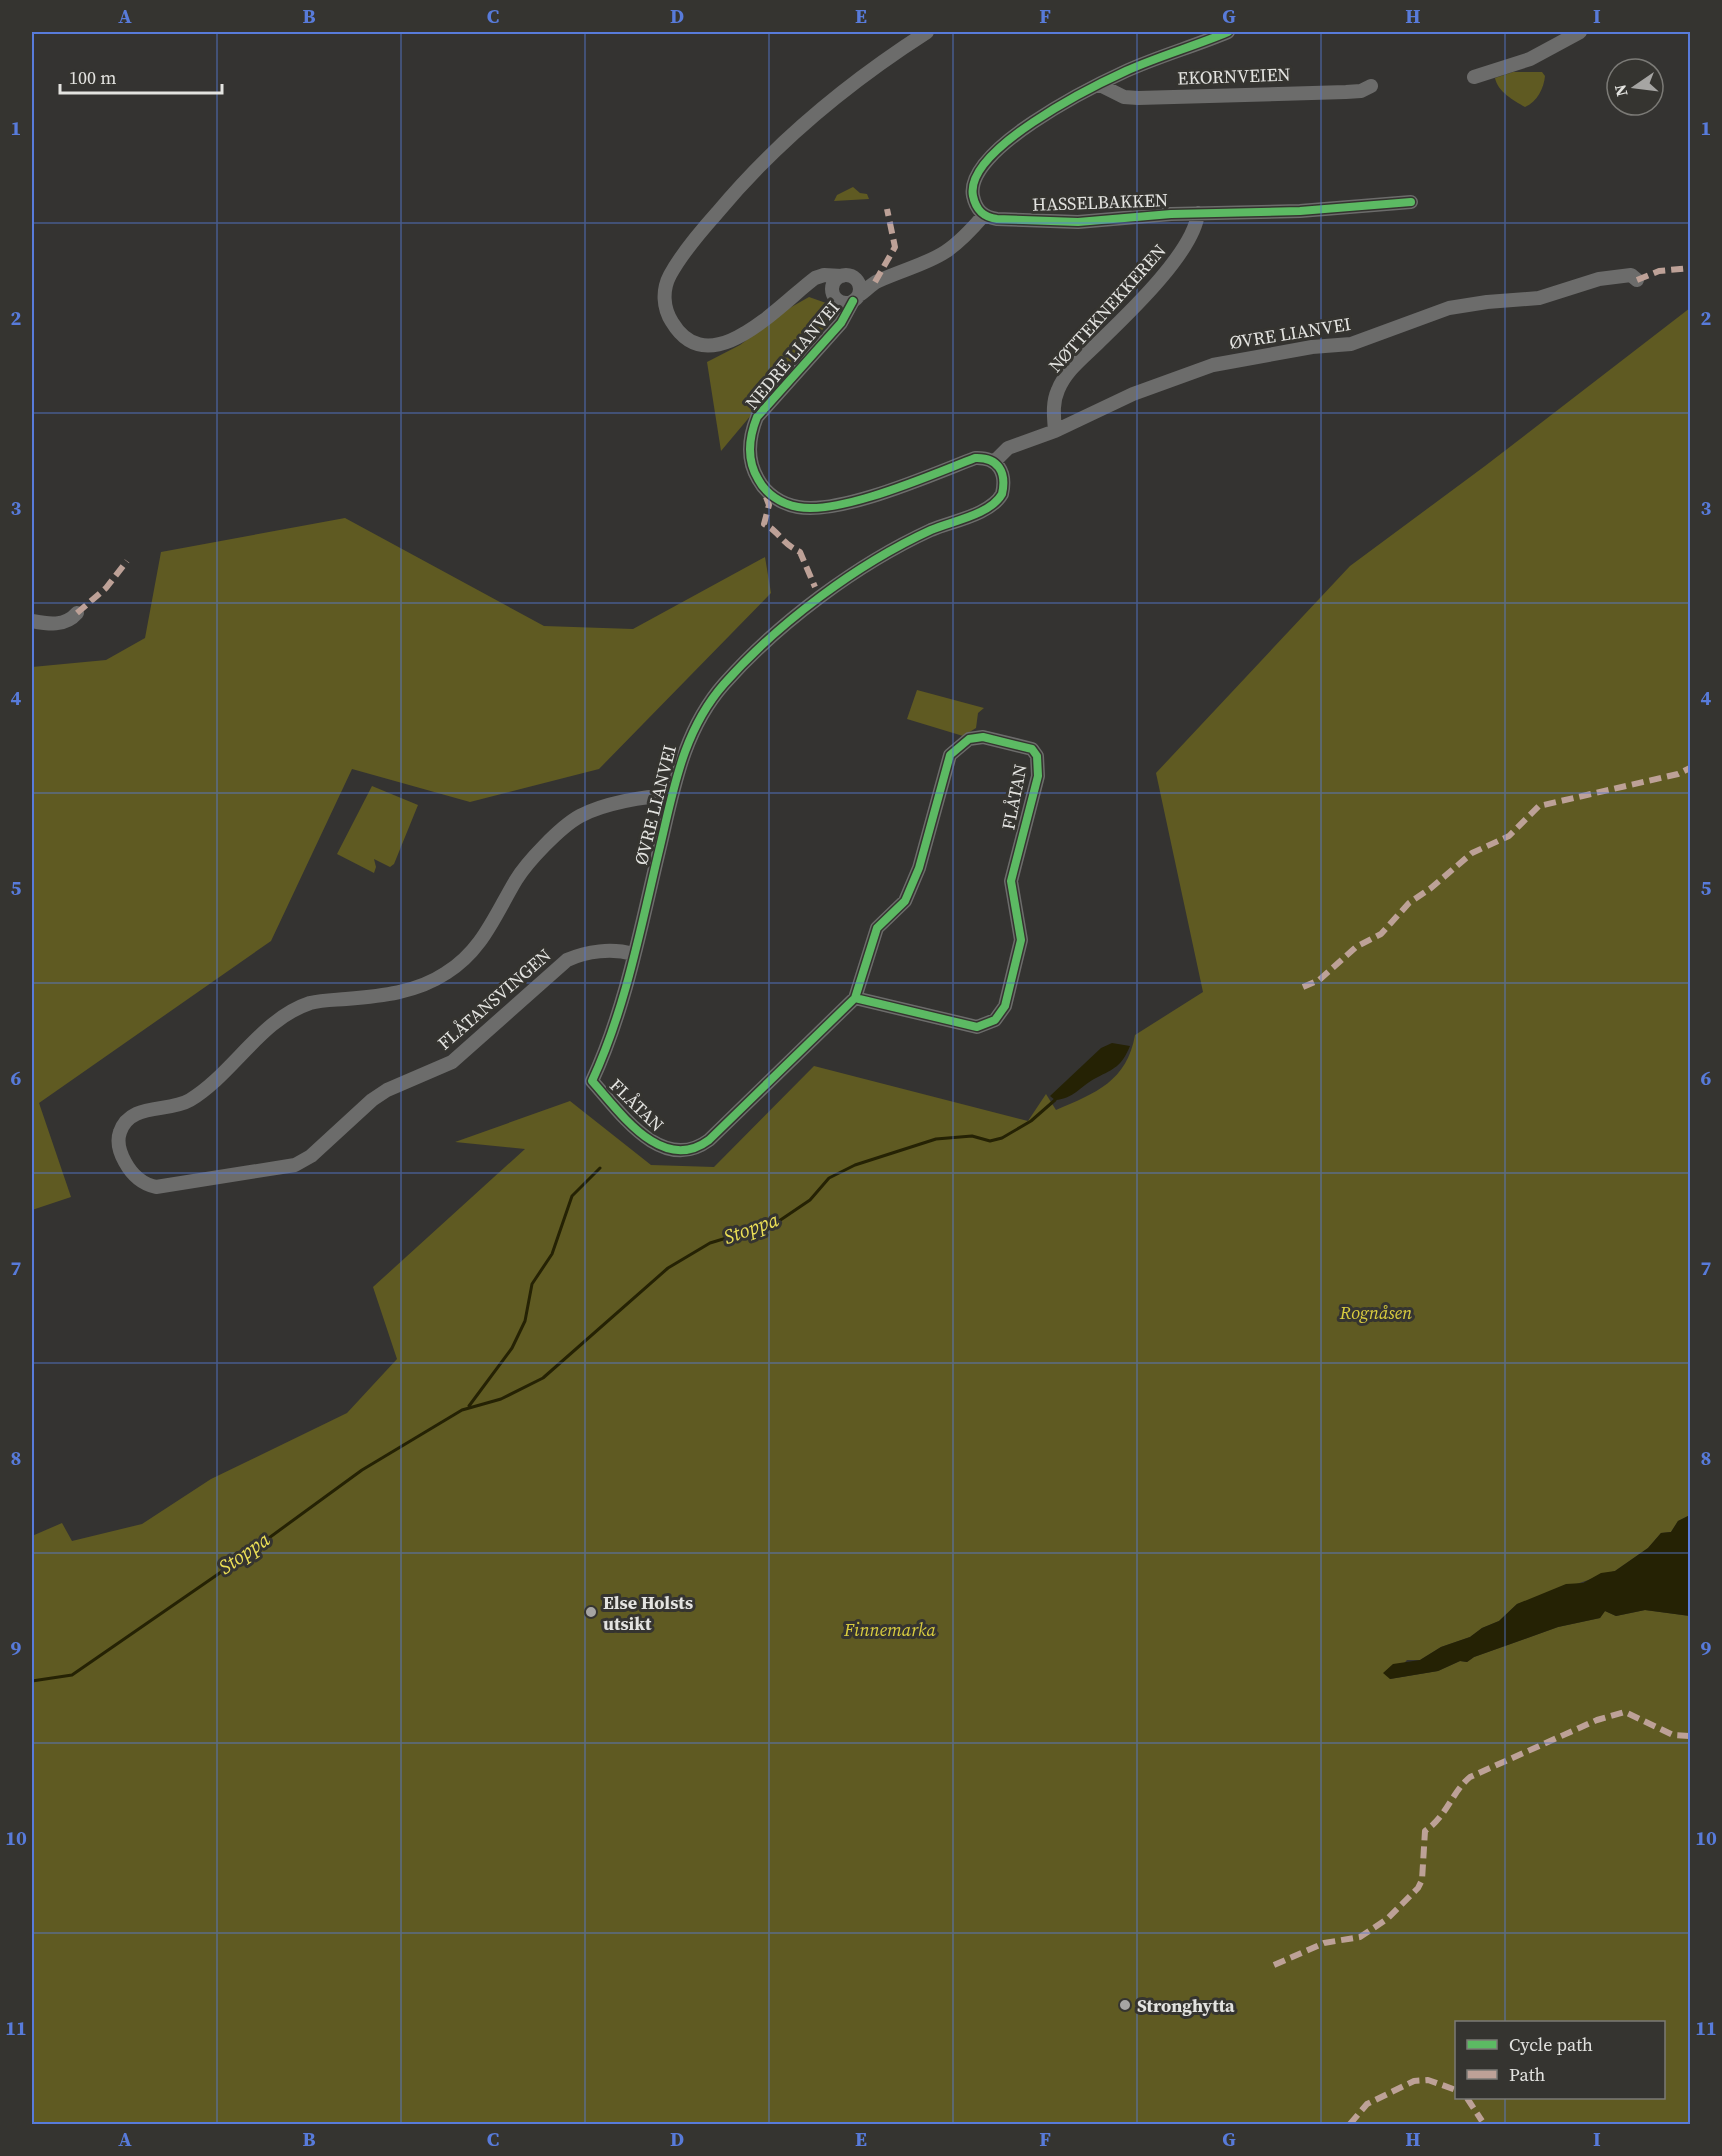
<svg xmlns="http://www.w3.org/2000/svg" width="1722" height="2156" font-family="'Source Serif 4',serif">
	<rect width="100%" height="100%" fill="#343331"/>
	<path fill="#5f5a22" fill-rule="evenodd" d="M1513,72h29l3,4c-1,12 -8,26 -20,31 -12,-7 -27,-15 -30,-29z
		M853,187l7,6 7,1 2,5 -35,2 3,-6z
		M809,297l17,6 3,19 -108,129 -14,-89 33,-17 46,-35z
		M1690,308v1207l-12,6 -7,11 -10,1 -13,15 -33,23 -98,33 -18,17 -17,7 -12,9 -29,10 -21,13h-13l-17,19 48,-8 22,-10 7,1 7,-5 84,-30 42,-9 5,-7 11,5 29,-6 45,6v508h-1658v-588l30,-13 10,18 70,-17 69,-45 136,-66 50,-54 -24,-72 152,-138 -70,-7 115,-41 81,64 63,2 100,-101 214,55 18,-27 10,16c40,-17 71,-29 79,-75l68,-43 -47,-219 194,-207 135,-100zM1456,2022h208v76h-208z
		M345,518l199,108 89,3 132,-72 6,36 -172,176 -129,33 -118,-33 -81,172 -232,162 32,94 -39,13v-543l74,-7 39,-22 16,-86z
		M917,690l67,18 -6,5 -2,15 -13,8 -56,-17z
		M372,786l46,19 -24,59 -4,3 -16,-8 2,8 -2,6 -37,-19z"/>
	<path fill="#252204" d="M1112,1043l18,3c-9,21 -15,22 -34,32 -16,8 -22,21 -41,22l-5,-4 51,-48z
		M1690,1515v101l-45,-6 -29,6 -11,-5 -5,7 -42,9 -84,30 -7,5 -7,-1 -22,10 -48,8 -7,-6 10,-9 27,-4 21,-13 29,-10 12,-9 17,-7 18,-17 49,-20 17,-1 18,-10 14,-2 33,-23 13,-15 10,-1 7,-11z"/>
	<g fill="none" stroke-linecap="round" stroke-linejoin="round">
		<path stroke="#252204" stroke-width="3" d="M469,1406l43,-58 13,-27 7,-37 20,-30 20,-58 28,-28
			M32,1681l40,-6 168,-116 122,-89 100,-60 39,-11 42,-21 125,-110 42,-25 66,-20 34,-23 19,-22 26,-13 81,-26 36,-3 18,5 12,-3 29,-17 24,-21"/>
		<path stroke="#6c6c6b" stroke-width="14" d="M1228,32c-33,14 -69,24 -102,39 -35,16 -162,79 -153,125 3,14 10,21 24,23l81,3 93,-8 129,-3 111,-9
			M1474,77l56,-18 50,-27
			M1100,85l24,12 14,1 208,-6 15,-1 10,-5
			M832 289a14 14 0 1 1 28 0a14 14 0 1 1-28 0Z
			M842,276l-18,-1 -9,3c-35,26 -105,107 -143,44 -9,-14 -10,-32 -2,-47 12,-22 30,-43 47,-62 60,-72 132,-131 210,-181
			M859,295c7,-4 12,-11 19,-14 54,-23 65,-18 106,-66
			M853,301l-12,22 -84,94c-8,20 -11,42 1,62 8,15 23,25 40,28 43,8 135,-33 177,-49 23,-1 32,14 27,36 -12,21 -50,27 -71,36 -74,34 -153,93 -207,154 -43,49 -51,110 -66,171 -18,76 -33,155 -66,226 28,31 70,94 117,59l146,-142 22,-70 28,-27 14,-33 31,-113 19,-16 14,-2 49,12 5,7 1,20 -27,105 10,59 -16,66 -10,14 -18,7 -122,-29
			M1055,431c-1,-14 -3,-28 3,-41 8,-20 26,-33 41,-48 29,-28 95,-90 99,-129
			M995,461l13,-13 47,-17 78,-37 80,-29 99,-18 39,-3 98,-36 38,-6 52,-4 60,-19 32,-4 6,5
			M32,621c16,3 33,6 45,-8
			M633,954c-21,-6 -46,-3 -66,6l-115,102 -65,28 -15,10 -61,56 -16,9 -139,22c-14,-3 -24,-12 -31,-25 -5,-9 -9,-19 -5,-30 10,-30 48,-19 70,-32 43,-26 71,-81 120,-97 12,-3 24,-3 36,-4 35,-3 70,-6 100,-26 36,-22 49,-58 70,-93 11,-18 44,-53 64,-64 22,-12 66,-21 92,-20"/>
		<path stroke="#bda197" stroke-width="6" stroke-dasharray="12 6" stroke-linecap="butt" d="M1637,280l22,-9 31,-3
			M875,282l20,-35 -8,-38
			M766,497l3,8 -5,19c15,7 17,19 36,28l15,35
			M77,613l29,-25 21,-27
			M1303,987l16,-7 37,-33 25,-13 28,-31 22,-15 41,-35 37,-17 30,-30 139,-32 12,-6
			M1274,1965l50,-22 36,-6 27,-18 31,-31 4,-8 3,-49c23,-16 26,-38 45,-54l127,-57 28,-8 48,23 17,1
			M1467,2098l15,23
			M1350,2124l17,-20 47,-23 14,-1 28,10"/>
		<defs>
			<path id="cycleway" d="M1228,32c-33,14 -69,24 -102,39 -35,16 -162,79 -153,125 3,14 10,21 24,23l81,3 93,-8 129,-3 111,-9
				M853,301l-12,22 -84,94c-8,20 -11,42 1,62 8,15 23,25 40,28 43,8 135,-33 177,-49 23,-1 32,14 27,36 -12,21 -50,27 -71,36 -74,34 -153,93 -207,154 -43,49 -51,110 -66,171 -18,76 -33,155 -66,226 28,31 70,94 117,59l146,-142 22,-70 28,-27 14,-33 31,-113 19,-16 14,-2 49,12 5,7 1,20 -27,105 10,59 -16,66 -10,14 -18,7 -122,-29"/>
		</defs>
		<use href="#cycleway" stroke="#353430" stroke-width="11"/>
		<use href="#cycleway" stroke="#5cba63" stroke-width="8"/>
	</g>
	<path fill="none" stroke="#587bda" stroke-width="1.5" stroke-opacity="0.55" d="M217,32v2092M401,32v2092M585,32v2092M769,32v2092M953,32v2092M1137,32v2092M1321,32v2092M1505,32v1990M32,223h1658M32,413h1658M32,603h1658M32,793h1658M32,983h1658M32,1173h1658M32,1363h1658M32,1553h1658M32,1743h1658M32,1933h1658M1505,2098v26"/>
	<g fill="#a6a5a3" stroke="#353430" stroke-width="2">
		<circle cx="591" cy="1612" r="6"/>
		<circle cx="1125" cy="2005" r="6"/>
	</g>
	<g text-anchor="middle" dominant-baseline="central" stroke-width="6" stroke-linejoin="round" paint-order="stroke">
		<g font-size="18" fill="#e3e3e0" stroke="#353430">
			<text transform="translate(1234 76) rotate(-2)">EKORNVEIEN</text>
			<text transform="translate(1100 202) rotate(-2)">HASSELBAKKEN</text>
			<text transform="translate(1107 308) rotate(-48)">NØTTEKNEKKEREN</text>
			<text transform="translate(1290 333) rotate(-9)">ØVRE LIANVEI</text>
			<text transform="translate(792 355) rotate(-50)">NEDRE LIANVEI</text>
			<text transform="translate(1014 797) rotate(-79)">FLÅTAN</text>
			<text transform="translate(655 805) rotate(-76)">ØVRE LIANVEI</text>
			<text transform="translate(494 999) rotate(-41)">FLÅTANSVINGEN</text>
			<text transform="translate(637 1105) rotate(44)">FLÅTAN</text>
		</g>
		<g font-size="18" font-style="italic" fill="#dacd3f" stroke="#353430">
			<text x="1376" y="1312">Rognåsen</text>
			<text x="890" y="1629">Finnemarka</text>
		</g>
		<g font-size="18" font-weight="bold" fill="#e3e3e0" stroke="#353430" text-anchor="start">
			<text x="603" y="1602">Else Holsts<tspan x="603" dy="21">utsikt</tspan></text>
			<text x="1137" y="2005">Stronghytta</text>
		</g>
		<g font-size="20" font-style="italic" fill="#ede056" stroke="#353430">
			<text transform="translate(751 1228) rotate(-20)">Stoppa</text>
			<text transform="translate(244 1553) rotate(-35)">Stoppa</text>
		</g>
	</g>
	<rect width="1722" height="2156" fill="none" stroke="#353430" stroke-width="66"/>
	<rect x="1455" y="2021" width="210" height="78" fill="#353430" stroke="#7b7a76" stroke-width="1.5"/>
	<rect x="1467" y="2040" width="30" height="9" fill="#5cba63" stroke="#7b7a76" stroke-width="1.5"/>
	<text x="1509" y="2051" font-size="18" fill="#e3e3e0">Cycle path</text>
	<rect x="1467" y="2070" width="30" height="9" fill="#bda197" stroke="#7b7a76" stroke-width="1.5"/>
	<text x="1509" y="2081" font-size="18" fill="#e3e3e0">Path</text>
	<g transform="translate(1635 87) rotate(256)"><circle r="28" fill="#353430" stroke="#7b7a76" stroke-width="1.5"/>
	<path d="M0-4.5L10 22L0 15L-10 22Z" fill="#a6a5a3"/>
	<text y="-9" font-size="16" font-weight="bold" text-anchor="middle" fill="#e3e3e0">N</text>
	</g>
	<path d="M60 84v9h162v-9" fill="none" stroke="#e3e3e0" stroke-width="3"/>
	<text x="69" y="84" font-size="18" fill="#e3e3e0" stroke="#353430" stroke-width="4.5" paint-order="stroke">100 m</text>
	<rect x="33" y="33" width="1656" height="2090" fill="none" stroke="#587bda" stroke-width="2"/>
	<g font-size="20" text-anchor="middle" font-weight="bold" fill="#587bda">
		<text x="125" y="23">A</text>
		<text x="309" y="23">B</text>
		<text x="493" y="23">C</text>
		<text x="677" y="23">D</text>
		<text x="861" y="23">E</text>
		<text x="1045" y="23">F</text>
		<text x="1229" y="23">G</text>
		<text x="1413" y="23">H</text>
		<text x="1597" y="23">I</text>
		<text x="16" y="135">1</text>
		<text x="1706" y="135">1</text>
		<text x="16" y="325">2</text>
		<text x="1706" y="325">2</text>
		<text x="16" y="515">3</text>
		<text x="1706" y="515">3</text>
		<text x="16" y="705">4</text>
		<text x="1706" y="705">4</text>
		<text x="16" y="895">5</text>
		<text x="1706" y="895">5</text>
		<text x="16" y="1085">6</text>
		<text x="1706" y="1085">6</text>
		<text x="16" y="1275">7</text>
		<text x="1706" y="1275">7</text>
		<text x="16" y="1465">8</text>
		<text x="1706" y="1465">8</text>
		<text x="16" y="1655">9</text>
		<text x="1706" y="1655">9</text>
		<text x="16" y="1845">10</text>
		<text x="1706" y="1845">10</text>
		<text x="16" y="2035">11</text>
		<text x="1706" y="2035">11</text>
		<text x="125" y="2146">A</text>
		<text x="309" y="2146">B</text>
		<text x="493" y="2146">C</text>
		<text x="677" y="2146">D</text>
		<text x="861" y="2146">E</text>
		<text x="1045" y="2146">F</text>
		<text x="1229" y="2146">G</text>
		<text x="1413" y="2146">H</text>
		<text x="1597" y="2146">I</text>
	</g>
</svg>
